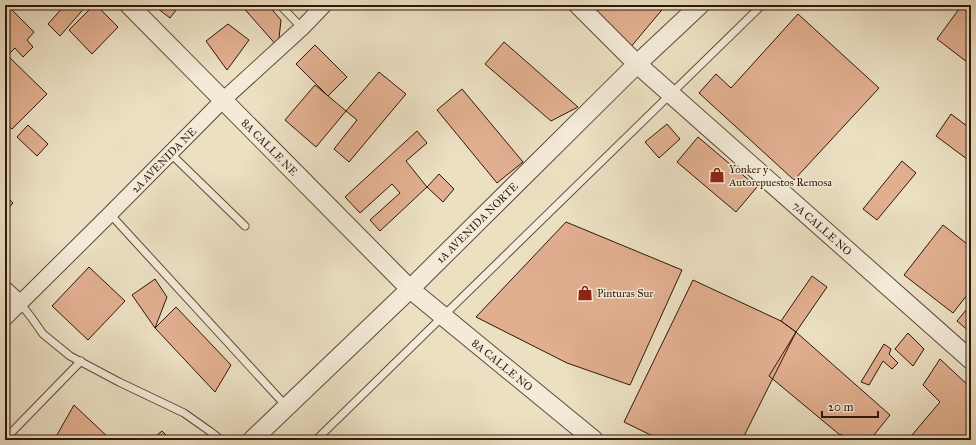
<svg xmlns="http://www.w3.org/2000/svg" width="976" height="445" font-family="'IM FELL Great Primer',serif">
	<rect width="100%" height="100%" fill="#ece0c3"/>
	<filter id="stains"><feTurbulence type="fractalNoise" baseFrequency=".005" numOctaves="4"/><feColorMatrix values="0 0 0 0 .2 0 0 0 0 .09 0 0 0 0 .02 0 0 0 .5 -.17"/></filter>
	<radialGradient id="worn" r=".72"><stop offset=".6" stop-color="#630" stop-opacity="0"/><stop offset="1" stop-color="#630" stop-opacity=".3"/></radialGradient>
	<path fill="#e1af90" stroke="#2f170a" d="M5,5h2l27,27 -7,8 6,7 -10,10 -8,-9 -6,6 -4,-4z
		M65,5h22l-27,31 -12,-12z
		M94,5h2l22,22 -26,27 -23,-24z
		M153,5h27l-10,13z
		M241,5h27l13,15 -3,27z
		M586,5h80l-37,44z
		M962,5h9v51l-4,6 -30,-23z
		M798,14l81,74 -85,92 -95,-87 17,-19 15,14z
		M228,24l21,16 -22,30 -21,-29z
		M504,42l74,65 -27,14 -66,-57z
		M315,45l32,32 -19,19 -32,-32z
		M5,53l42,41 -35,35 -7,-6z
		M379,72l27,22 -57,68 -15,-13 23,-29 -11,-9z
		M315,85l31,26 -30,36 -31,-27z
		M462,89l61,73 -26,21 -60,-73z
		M951,114l20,15v33l-35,-26z
		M667,124l13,15 -21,19 -14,-16z
		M28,125l20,19 -11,12 -20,-19z
		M417,131l10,12 -21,18 21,26 -47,44 -10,-11 30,-27 -8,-9 -32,29 -15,-16z
		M698,137l59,50 -21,25 -59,-50z
		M902,161l14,12 -39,47 -14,-11z
		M439,174l15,15 -11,13 -16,-15z
		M5,195l8,8 -8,9z
		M566,222l116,48 -52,115 -63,-22 -91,-46z
		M943,225l28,22v43l-18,23 -49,-38z
		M89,267l36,34 -37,39 -36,-34z
		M812,276l15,11 -31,45 -15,-11z
		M155,279l12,18 -12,31 -23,-33z
		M693,280l88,41 15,11 -54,108h-81l-37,-18z
		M971,304v29l-14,-12z
		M176,307l55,58 -16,27 -60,-64z
		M796,332l94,83 -20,25h-24l-77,-64z
		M908,333l16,16 -11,17 -18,-17z
		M884,344l7,5 -2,5 9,9 -6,6 -9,-8 -14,24 -8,-3z
		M940,359l31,29v52h-53l-6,-5 28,-33 -17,-17z
		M74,405l37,35h-57z
		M162,431l9,9h-20z
		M841,434l6,6h-10z"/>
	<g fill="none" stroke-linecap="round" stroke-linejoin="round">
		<defs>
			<path id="service" d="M280,5l22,23
				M170,153l75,73
				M110,214l177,193
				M20,303l11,14 12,17 27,22 49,26 65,31 27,19 10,8
				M5,439l76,-78
				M316,440l446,-435"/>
			<g id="minor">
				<path d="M5,289l15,14"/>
				<path id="s1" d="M5,318l105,-104 113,-114 79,-72 22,-23"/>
			</g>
			<g id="tertiary">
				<path id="s2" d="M129,5l281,284 184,151"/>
				<path id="s3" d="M578,5l59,59 334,296"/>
				<path id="s4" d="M252,440l158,-151 227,-225 63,-59"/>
			</g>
		</defs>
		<use href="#service" stroke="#5e4938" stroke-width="9"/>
		<use href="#minor" stroke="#5e4938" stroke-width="17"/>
		<use href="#tertiary" stroke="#5e4938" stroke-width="20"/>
		<use href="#service" stroke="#f3ebd8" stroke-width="7"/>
		<use href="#minor" stroke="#f3ebd8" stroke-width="15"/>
		<use href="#tertiary" stroke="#f3ebd8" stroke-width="18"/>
	</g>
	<defs>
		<symbol id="shop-bare" viewBox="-9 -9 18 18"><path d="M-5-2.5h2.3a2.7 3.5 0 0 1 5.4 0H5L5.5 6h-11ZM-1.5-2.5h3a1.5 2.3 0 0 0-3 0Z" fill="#8f2418" stroke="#f3ebd8" stroke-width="2.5" paint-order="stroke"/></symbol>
	</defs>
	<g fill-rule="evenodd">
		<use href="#shop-bare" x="706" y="164" width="22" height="22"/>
		<use href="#shop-bare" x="574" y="282" width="22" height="22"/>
	</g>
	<g text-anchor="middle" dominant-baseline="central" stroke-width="3" stroke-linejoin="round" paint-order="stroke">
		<g font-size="11" fill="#2f170a" stroke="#f3ebd8">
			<text stroke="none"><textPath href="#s2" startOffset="200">8A CALLE NE</textPath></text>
			<text stroke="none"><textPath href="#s1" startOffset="224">2A AVENIDA NE</textPath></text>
			<text stroke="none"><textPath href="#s4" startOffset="313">1A AVENIDA NORTE</textPath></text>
			<text stroke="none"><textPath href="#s3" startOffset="331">7A CALLE NO</textPath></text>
			<text stroke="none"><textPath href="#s2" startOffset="519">8A CALLE NO</textPath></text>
		</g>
		<g font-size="11" fill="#2f170a" stroke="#f3ebd8" text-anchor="start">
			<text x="729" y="169">Yonker y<tspan x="729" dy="13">Autorepuestos Remosa</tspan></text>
			<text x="597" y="293">Pinturas Sur</text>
		</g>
	</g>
	<rect width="976" height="445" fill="none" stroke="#ece0c3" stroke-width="20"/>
	<rect x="6" y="6" width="964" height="433" fill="none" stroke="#2f170a" stroke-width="2"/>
	<rect x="10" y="10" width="956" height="425" fill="none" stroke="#2f170a"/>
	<path d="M822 411v6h56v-6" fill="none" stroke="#2f170a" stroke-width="2"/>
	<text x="828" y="411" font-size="12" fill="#2f170a" stroke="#f3ebd8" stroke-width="3" paint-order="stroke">20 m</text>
	<rect width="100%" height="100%" filter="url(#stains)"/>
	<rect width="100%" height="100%" fill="url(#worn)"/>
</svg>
